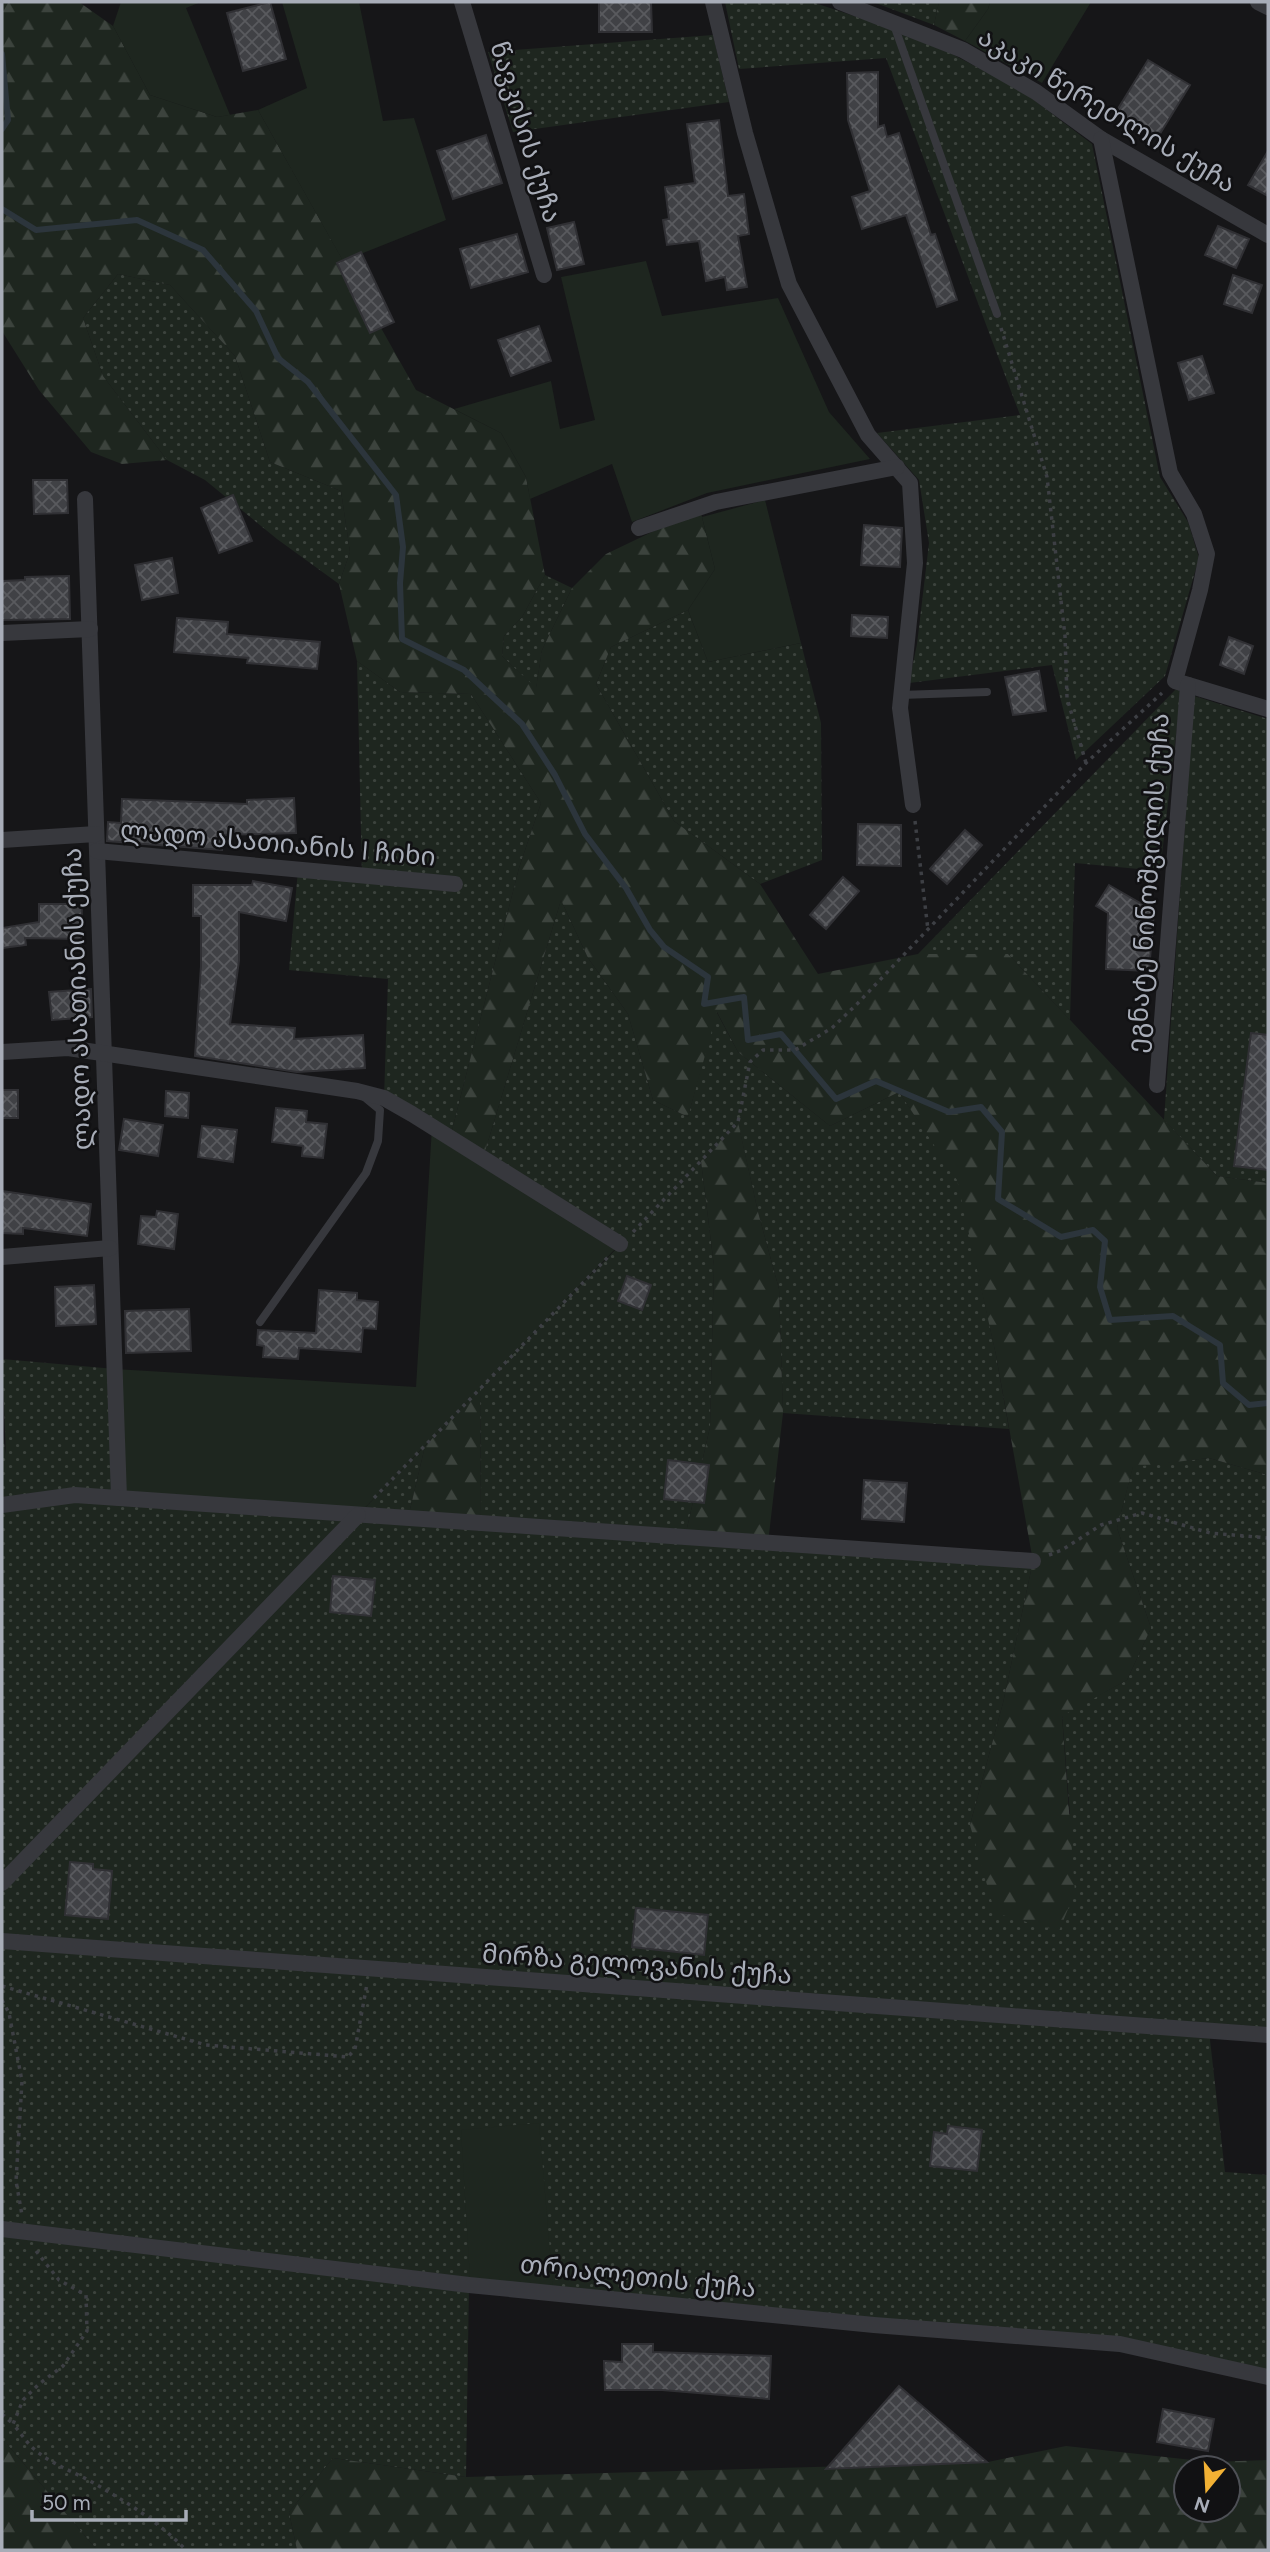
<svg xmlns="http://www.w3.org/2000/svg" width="1270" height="2552" font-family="Figtree,'Noto Sans Georgian',sans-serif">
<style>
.grass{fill:url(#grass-dots)}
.forest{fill:url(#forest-firs);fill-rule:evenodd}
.garden{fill:#1e261f}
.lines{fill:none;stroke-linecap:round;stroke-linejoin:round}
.stream{stroke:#2c353c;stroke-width:6}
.building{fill:url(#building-cross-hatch);stroke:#303034;stroke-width:2}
.path{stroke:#3d3f44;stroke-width:3.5;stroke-dasharray:3.5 5;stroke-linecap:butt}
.service{stroke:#37383d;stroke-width:8}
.minor{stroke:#37383d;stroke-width:16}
.labels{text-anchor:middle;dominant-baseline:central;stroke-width:5;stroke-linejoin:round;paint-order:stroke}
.street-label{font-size:26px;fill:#a8adb8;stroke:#111113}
</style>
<defs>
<pattern id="grass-dots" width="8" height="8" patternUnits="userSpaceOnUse" patternTransform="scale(1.75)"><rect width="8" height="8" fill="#1e261f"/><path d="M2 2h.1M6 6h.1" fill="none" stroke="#3c433d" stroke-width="1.8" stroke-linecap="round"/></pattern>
<pattern id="forest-firs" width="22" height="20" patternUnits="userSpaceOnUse" patternTransform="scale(1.75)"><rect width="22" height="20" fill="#1e261f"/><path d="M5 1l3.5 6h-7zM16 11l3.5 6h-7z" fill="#3c433d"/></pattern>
<pattern id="building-cross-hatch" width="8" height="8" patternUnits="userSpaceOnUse" patternTransform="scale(1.75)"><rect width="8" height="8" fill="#404145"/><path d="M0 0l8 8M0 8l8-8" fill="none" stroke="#595a5e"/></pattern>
</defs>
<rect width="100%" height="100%" fill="#161618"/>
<!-- grass -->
<g class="grass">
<polygon points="725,2 812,2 878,24 952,54 1022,91 1092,144 1160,477 1188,522 1199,558 1165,676 1076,760 1052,665 909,683 917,644 929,543 919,480 877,433 1020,415 886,58 739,69"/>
<polygon points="873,2 939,2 934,25"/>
<polygon points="713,35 729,102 513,132 488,52"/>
<polygon points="118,274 170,285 235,356 270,462 341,491 350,552 339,584 277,539 205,480 167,460 103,376 83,318"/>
<polygon points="545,575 572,588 542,650 536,689 502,656 504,636 522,617"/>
<polygon points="688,610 708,662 801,643 821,723 822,860 760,884 674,821 596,684 611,647"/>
<polygon points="357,661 400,692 471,694 541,803 519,868 450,1138 384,1098 388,979 289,970 298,870 362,875"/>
<polygon points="1176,689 1181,692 1160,871 1075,863 1070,1020 1008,954 918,954"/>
<polygon points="1194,696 1268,719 1268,1183 1217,1176 1164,1120"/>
<polygon points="561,900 588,958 628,1014 653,1100 688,1117 716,1011 738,1052 830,1126 899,1092 958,1180 996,1355 1009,1429 783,1413 779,1289 758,1212 738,1123 701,1161 714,1266 710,1427 685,1537 1033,1561 1003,1703 970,1825 1070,1814 1062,1715 1127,1680 1151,1628 1117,1528 1133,1466 1209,1458 1268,1475 1268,2035 1209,2031 1225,2172 1268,2175 1268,2377 1120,2344 469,2285 466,2477 333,2458 289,2512 297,2550 97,2550 7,2444 2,2444 2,1427 6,1456 2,1359 115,1369 358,1515 425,1446 408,1518 481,1522 480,1388 620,1245 483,1158"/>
</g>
<!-- forest -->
<g class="forest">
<polygon points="2,2 79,2 113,26 150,95 217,117 258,110 416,390 501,433 526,477 545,575 522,617 504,636 502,656 536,688 542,650 572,588 606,554 700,509 715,569 688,610 611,647 596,684 674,821 760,884 818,974 918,954 1008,954 1217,1176 1268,1183 1268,1475 1209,1458 1133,1467 1117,1528 1151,1628 1127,1680 1062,1716 1075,1892 1059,1931 995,1913 970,1825 1003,1703 1033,1561 996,1355 957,1180 899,1092 830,1126 738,1052 717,1012 688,1117 653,1100 628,1014 588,958 561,900 483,1158 450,1138 519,868 541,803 471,694 400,692 357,661 339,584 350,552 341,491 270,462 235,356 170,285 118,274 83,318 103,376 167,460 122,464 91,452 39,390 2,331"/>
<polygon points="939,2 990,2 988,9 965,41 934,25"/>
<polygon points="738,1122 758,1212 779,1289 783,1413 768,1543 685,1537 710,1427 714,1266 701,1161"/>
<polygon points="480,1388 481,1523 408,1518 425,1446"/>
<polygon points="2,2444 7,2444 97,2550 2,2550"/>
<path d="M1066 2446 1210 2462 1268 2460V2550H297L289 2512 333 2458 466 2477 988 2462ZM1186 2468H1228V2510H1186Z"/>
</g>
<!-- garden -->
<g class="garden">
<polygon points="121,2 201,2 186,8 230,115 217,117 150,95 113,26"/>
<polygon points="282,2 359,2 383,121 414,118 446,220 343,261 258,110 307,88"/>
<polygon points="990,2 1091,2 1042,83 965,41 988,9"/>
<polygon points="646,261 662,316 778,298 829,412 870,459 707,493 632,522 612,464 530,499 526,477 501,433 454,409 551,381 560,429 595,420 561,277"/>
<polygon points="765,500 801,643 708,662 688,610 715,569 702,517"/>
<polygon points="432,1127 620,1244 358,1515 119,1498 115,1369 416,1387"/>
<polygon points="539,2123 554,2298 470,2280 461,2130"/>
</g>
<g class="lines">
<!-- stream -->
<g class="stream">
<polyline points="2,54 8,120 2,129"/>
<polyline points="2,209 36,230 137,220 203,250 256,311 278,358 308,382 396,495 403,547 400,583 402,639 464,670 522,724 555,775 585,834 626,888 650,930 664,947 708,977 704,1004 744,997 748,1040 781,1034 836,1099 876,1081 949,1112 981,1107 1002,1132 998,1199 1061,1237 1093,1230 1105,1241 1100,1287 1110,1320 1173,1316 1220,1345 1223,1383 1249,1405 1268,1403"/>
</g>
</g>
<!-- building -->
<g class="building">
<polygon points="270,2 286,59 243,71 227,13"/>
<polygon points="599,2 651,2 652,32 599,32"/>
<polygon points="1148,60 1190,85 1158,137 1116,112"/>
<polygon points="878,72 878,127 884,125 887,137 899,133 931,235 935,234 957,300 937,307 906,215 862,229 852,197 870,191 848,120 847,73"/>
<polygon points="719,120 728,196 744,194 749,234 738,236 747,287 727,290 725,277 706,281 699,241 667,245 663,220 669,219 665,187 695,183 687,124"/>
<polygon points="486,135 502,183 453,199 437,151"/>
<polygon points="1268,151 1268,196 1248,185"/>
<polygon points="574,222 584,264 557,270 547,228"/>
<polygon points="1218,226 1249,239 1236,268 1205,255"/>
<polygon points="517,234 528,272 471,288 460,249"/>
<polygon points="361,252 394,322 370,333 337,263"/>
<polygon points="1233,275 1262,285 1252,313 1224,304"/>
<polygon points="539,326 551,361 511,376 498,340"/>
<polygon points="1202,356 1214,393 1189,400 1178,363"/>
<polygon points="33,480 67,480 68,513 34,514"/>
<polygon points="233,495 252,541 219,553 201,508"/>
<polygon points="864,525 902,528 900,567 861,565"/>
<polygon points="172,558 178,593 142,600 135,565"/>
<polygon points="69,576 70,619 2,620 2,581 25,580 25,577"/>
<polygon points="852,615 888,617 887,638 851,636"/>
<polygon points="177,618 228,622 227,634 320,642 317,669 247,663 248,658 174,652"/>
<polygon points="1229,637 1253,646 1244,674 1220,665"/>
<polygon points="1039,671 1046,711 1013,715 1005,677"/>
<polygon points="294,798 296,833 222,835 222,850 107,841 108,822 121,823 122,799 247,804 247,800"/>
<polygon points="858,824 901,825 901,866 857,865"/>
<polygon points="965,830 982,845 947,884 930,869"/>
<polygon points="843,877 859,891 826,929 810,915"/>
<polygon points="253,881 292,888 286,921 239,912 239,961 230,1024 295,1028 294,1039 363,1035 365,1068 297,1072 195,1056 201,966 201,916 193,916 193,885 252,885"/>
<polygon points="1109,885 1154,911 1149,971 1106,969 1108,913 1096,906"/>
<polygon points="39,904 82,904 81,939 25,938 26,945 2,948 2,928 39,922"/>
<polygon points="91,989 92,1017 52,1020 49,992"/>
<polygon points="1251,1033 1268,1035 1268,1170 1234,1166"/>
<rect x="2" y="1090" width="16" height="28"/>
<polygon points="166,1091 189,1093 188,1118 165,1116"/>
<polygon points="276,1108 307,1111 306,1122 327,1124 323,1158 302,1156 303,1146 272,1142"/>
<polygon points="124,1119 163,1125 158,1156 119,1150"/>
<polygon points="202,1126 237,1130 233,1162 198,1157"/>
<polygon points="2,1191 91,1204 87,1236 23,1228 23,1234 2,1233"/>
<polygon points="157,1211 178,1214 174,1249 138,1244 141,1216 156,1217"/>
<polygon points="627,1276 651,1285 642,1310 618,1301"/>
<polygon points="94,1285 96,1324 56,1326 55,1287"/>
<polygon points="319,1290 357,1293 357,1300 378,1302 376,1329 363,1328 361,1352 299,1348 298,1359 263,1357 264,1346 257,1345 258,1330 316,1333"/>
<polygon points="189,1309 191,1351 126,1353 125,1311"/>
<polygon points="668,1460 709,1465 704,1503 664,1499"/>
<polygon points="864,1480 907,1483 904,1522 862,1519"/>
<polygon points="333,1576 375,1580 371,1616 330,1612"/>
<polygon points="70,1862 93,1864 93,1869 112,1871 108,1919 65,1915"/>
<polygon points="636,1908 708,1915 704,1955 632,1947"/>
<polygon points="948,2126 982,2130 977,2171 930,2166 934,2132 947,2134"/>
<polygon points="622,2344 653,2344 653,2352 771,2356 769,2399 662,2390 605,2390 604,2361 622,2362"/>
<polygon points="899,2386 987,2462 826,2469"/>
<polygon points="1163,2409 1214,2419 1208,2451 1157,2442"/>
</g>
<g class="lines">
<!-- path -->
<g class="path">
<polyline points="1001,328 1047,477 1065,636 1067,698 1086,763"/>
<polyline points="915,821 928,930"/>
<polyline points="633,1232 738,1122 750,1062 763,1050 795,1050 832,1028 858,1003 1086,763 1162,693"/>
<polyline points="374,1498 608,1257"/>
<polyline points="1049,1555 1062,1550 1101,1525 1142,1513 1210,1533 1268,1538"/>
<polyline points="2,1986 206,2045 348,2057 355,2049 367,1984"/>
<polyline points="2,2000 9,2013 22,2081 16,2181 22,2215"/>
<path d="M36 2251 59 2280 86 2295 87 2331 63 2366 39 2384 23 2400 13 2424C20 2432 26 2442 34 2449 51 2464 70 2470 90 2481 125 2501 158 2521 186 2550"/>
<polyline points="2,2414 13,2424"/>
</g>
<!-- service -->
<g class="service">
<polyline points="894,25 997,314"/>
<polyline points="901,695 987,692"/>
<polyline points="260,1322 366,1173 378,1141 380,1110 363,1096"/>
</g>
<!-- minor -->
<g class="minor">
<polyline points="462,2 544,275"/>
<polyline points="713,2 745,133 789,284 868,435 910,483 915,563 900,708 913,805"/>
<polyline points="840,2 963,50 1036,92 1101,139 1268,235"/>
<polyline points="1258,2 1268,7"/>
<polyline points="1101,139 1170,473 1194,514 1207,554 1200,590 1175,681 1268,709"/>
<polyline points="85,499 119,1498"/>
<polyline points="639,528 716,502 897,467"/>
<polyline points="2,633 90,629"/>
<polyline points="2,840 96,834"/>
<polyline points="97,851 455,884"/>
<polyline points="2,1052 68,1048 357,1091 384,1098 412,1114 620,1244"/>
<polyline points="1157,1085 1188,685"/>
<polyline points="2,1257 110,1248"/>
<polyline points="2,1505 75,1495 1033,1561"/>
<polyline points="2,1883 358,1515"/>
<polyline points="2,1941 1268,2035"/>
<polyline points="2,2229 469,2285 874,2325 1120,2344 1268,2377"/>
</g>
</g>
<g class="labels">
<!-- street labels -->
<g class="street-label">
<text transform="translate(1107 110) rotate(31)">აკაკი წერეთლის ქუჩა</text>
<text transform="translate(526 132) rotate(73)">წავკისის ქუჩა</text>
<text transform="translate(278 843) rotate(5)">ლადო ასათიანის I ჩიხი</text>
<text transform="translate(1148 883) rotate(-86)">ეგნატე ნინოშვილის ქუჩა</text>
<text transform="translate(77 999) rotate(-92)">ლადო ასათიანის ქუჩა</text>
<text transform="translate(637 1964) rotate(4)">მირზა გელოვანის ქუჩა</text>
<text transform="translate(638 2276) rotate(6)">თრიალეთის ქუჩა</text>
</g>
</g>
<!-- border -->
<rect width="1270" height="2552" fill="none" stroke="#a8adb8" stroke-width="7"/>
<!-- north arrow -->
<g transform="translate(1207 2489) rotate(198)"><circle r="33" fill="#111113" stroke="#4d4f55" stroke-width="2"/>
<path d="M0-5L12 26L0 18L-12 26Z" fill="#f2b134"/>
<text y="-10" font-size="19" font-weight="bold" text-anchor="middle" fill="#a8adb8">N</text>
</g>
<!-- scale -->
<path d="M32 2510v10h154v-10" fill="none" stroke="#a8adb8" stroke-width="3.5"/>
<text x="42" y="2510" font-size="21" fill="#a8adb8" stroke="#111113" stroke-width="5" paint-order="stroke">50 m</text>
</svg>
